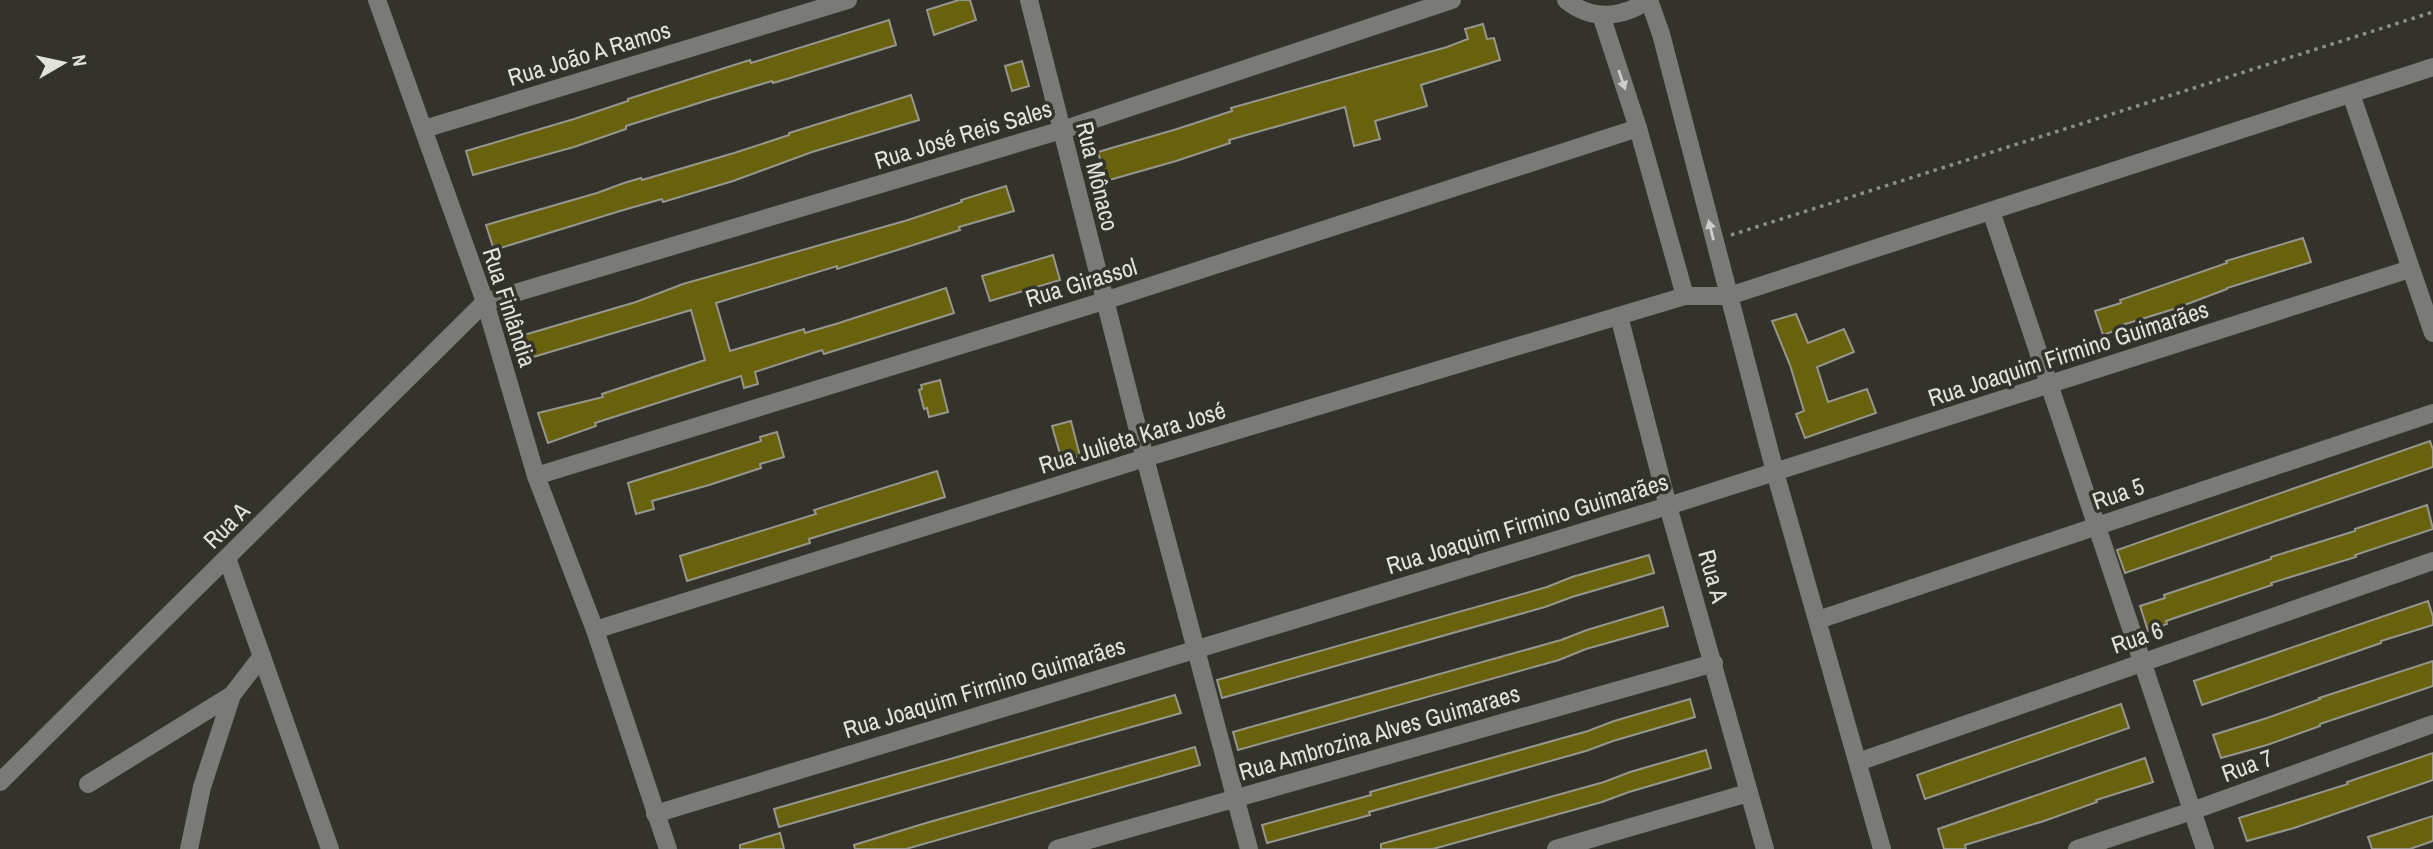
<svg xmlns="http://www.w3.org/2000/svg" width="2433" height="849" font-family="'Archivo Narrow',sans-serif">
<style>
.building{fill:#68610e;stroke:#96968d;stroke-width:2}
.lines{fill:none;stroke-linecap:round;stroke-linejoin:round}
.path{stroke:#8f8f89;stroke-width:3.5;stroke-dasharray:3.5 5;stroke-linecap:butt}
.minor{stroke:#7a7a76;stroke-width:18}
.oneway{fill:#cecec9}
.labels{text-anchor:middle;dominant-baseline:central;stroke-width:7;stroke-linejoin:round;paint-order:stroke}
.street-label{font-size:24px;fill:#e3e3de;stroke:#33332c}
</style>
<rect width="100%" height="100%" fill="#33332c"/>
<!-- building -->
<g class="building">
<polygon points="959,0 970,0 976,20 934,35 927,10"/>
<polygon points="889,20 896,45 790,78 773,83 772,81 705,101 626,126 626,129 574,147 473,175 466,151 574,119 628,101 628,99 734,65 750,60 751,63"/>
<polygon points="1483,24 1487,39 1494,38 1500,60 1421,85 1427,106 1375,121 1380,139 1354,146 1345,107 1229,140 1230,143 1176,161 1106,181 1098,152 1177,129 1232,111 1231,108 1447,47 1468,39 1465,29"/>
<polygon points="1022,61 1029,86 1012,91 1005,66"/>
<polygon points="911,95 919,120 812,152 733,181 663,202 662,199 620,211 494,250 486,225 597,193 624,183 641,178 642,180 734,153 789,135 789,133"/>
<polygon points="1006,186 1014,211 959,227 960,230 907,247 837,269 837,266 716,303 730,351 804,329 805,333 839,323 946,288 954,313 824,354 822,350 755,372 758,384 744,388 741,376 595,423 596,426 548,443 538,413 603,397 602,394 705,360 691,310 530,358 524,335 636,302 683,284 908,220 962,202 961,200"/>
<polygon points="2303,238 2311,262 2227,288 2227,289 2174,309 2122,325 2123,328 2103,335 2095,311 2121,303 2120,300 2227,263 2226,261"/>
<polygon points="1053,255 1060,280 990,301 982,276"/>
<polygon points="1796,314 1808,343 1844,329 1854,352 1817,367 1828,402 1867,389 1876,413 1805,438 1796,414 1804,411 1790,365 1772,321"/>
<polygon points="940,380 948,412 929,417 927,408 924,409 919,390 922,389 921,385"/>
<polygon points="1071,421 1080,456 1062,461 1052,426"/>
<polygon points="777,432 784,457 760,464 761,468 709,485 652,501 654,509 636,514 628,483 761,441 760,437"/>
<polygon points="2430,441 2433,450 2433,467 2125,573 2117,550"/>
<polygon points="937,471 945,497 809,539 810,543 687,581 680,556 816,514 814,510"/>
<polygon points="2427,505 2433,529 2355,555 2356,557 2271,583 2272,585 2166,621 2167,624 2148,631 2140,606 2165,598 2164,595 2271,559 2271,557 2355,531 2355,529"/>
<polygon points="1649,555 1654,573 1572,597 1545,607 1222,698 1217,680 1547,587 1572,577"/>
<polygon points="2428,601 2433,617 2433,625 2381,641 2381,643 2202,705 2194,681"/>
<polygon points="1663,607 1668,626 1586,649 1559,660 1238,750 1233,732 1561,640 1587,630"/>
<polygon points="2433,661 2433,686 2320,724 2320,726 2267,745 2221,758 2213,735 2267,718 2320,699 2319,698"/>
<polygon points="1175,695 1181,713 779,827 774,809"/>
<polygon points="1690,699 1695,717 1613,741 1586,751 1369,812 1370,815 1267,843 1262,825 1371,795 1370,792 1588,731 1614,721"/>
<polygon points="2121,704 2129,728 1925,799 1917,775"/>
<polygon points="1195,747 1200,765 906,849 855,849 854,845 926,823"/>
<polygon points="1706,750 1711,768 1629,792 1602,802 1433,849 1381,849 1381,844 1604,782 1630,772"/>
<polygon points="2433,753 2433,780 2294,828 2247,841 2239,818 2348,784 2347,782"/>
<polygon points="2145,758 2153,782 2096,800 2097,802 2044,821 1965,845 1966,849 1944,849 1938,829"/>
<polygon points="2433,816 2433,841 2410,849 2372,849 2368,837"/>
<polygon points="780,833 784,849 740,849 740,845"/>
</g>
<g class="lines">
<!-- path -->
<polyline class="path" points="1731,235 2433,12"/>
<!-- minor -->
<g class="minor">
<polyline points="377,0 485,302 536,476 595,630 668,849"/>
<polyline points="1029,0 1145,458 1249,849"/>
<path d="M1566 0C1591 21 1623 18 1648 0"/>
<polyline points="1649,0 1661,34 1775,472 1882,849"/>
<polyline points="1601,15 1638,128 1685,296"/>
<polyline points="2351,94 2433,333"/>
<polyline points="424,129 848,0"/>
<polyline points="1991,211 2205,849"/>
<polyline points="1619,316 1668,506 1765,849"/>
<polyline points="536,476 1104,301 1638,128"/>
<polyline points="227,558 330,849"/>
<polyline points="1818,620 2433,413"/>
<polyline points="595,630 1145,458 1685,296 1729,296 2433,67"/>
<polyline points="1858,762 2433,561"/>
<polyline points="0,782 485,302 1062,130 1452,0"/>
<polyline points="88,784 232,695"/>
<polyline points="655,814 1668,506 2410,269"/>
<polyline points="189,849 202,787 232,695 262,656"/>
<polyline points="1057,849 1714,663"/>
<polyline points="1556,849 1748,793"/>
<polyline points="2077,849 2192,811 2433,724"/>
</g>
</g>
<!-- one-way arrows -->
<defs><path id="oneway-solid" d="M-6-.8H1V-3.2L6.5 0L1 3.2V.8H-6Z" transform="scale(1.75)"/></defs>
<g class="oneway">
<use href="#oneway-solid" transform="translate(1622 80) rotate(71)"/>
<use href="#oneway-solid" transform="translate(1711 230) rotate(-104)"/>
</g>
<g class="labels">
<!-- street labels -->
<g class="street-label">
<text transform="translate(589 53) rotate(-17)">Rua João A Ramos</text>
<text transform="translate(963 134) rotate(-17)">Rua José Reis Sales</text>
<text transform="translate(1098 176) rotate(76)">Rua Mônaco</text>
<text transform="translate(1081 282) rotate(-17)">Rua Girassol</text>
<text transform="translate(510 307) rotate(72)">Rua Finlândia</text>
<text transform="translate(2068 353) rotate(-18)">Rua Joaquim Firmino Guimarães</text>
<text transform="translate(1132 437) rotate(-17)">Rua Julieta Kara José</text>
<text transform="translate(2118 493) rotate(-19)">Rua 5</text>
<text transform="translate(1527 523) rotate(-17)">Rua Joaquim Firmino Guimarães</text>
<text transform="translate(226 525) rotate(-45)">Rua A</text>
<text transform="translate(1714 576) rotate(74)">Rua A</text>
<text transform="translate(2137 637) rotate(-19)">Rua 6</text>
<text transform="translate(984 687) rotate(-17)">Rua Joaquim Firmino Guimarães</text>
<text transform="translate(1379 732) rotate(-16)">Rua Ambrozina Alves Guimaraes</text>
<text transform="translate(2247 765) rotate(-20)">Rua 7</text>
</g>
</g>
<!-- north arrow -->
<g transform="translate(63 63) rotate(81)" stroke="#33332c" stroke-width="5" paint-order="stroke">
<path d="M0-5L12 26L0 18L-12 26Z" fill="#e3e3de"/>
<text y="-10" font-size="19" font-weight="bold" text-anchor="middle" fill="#e3e3de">N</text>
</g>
</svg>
